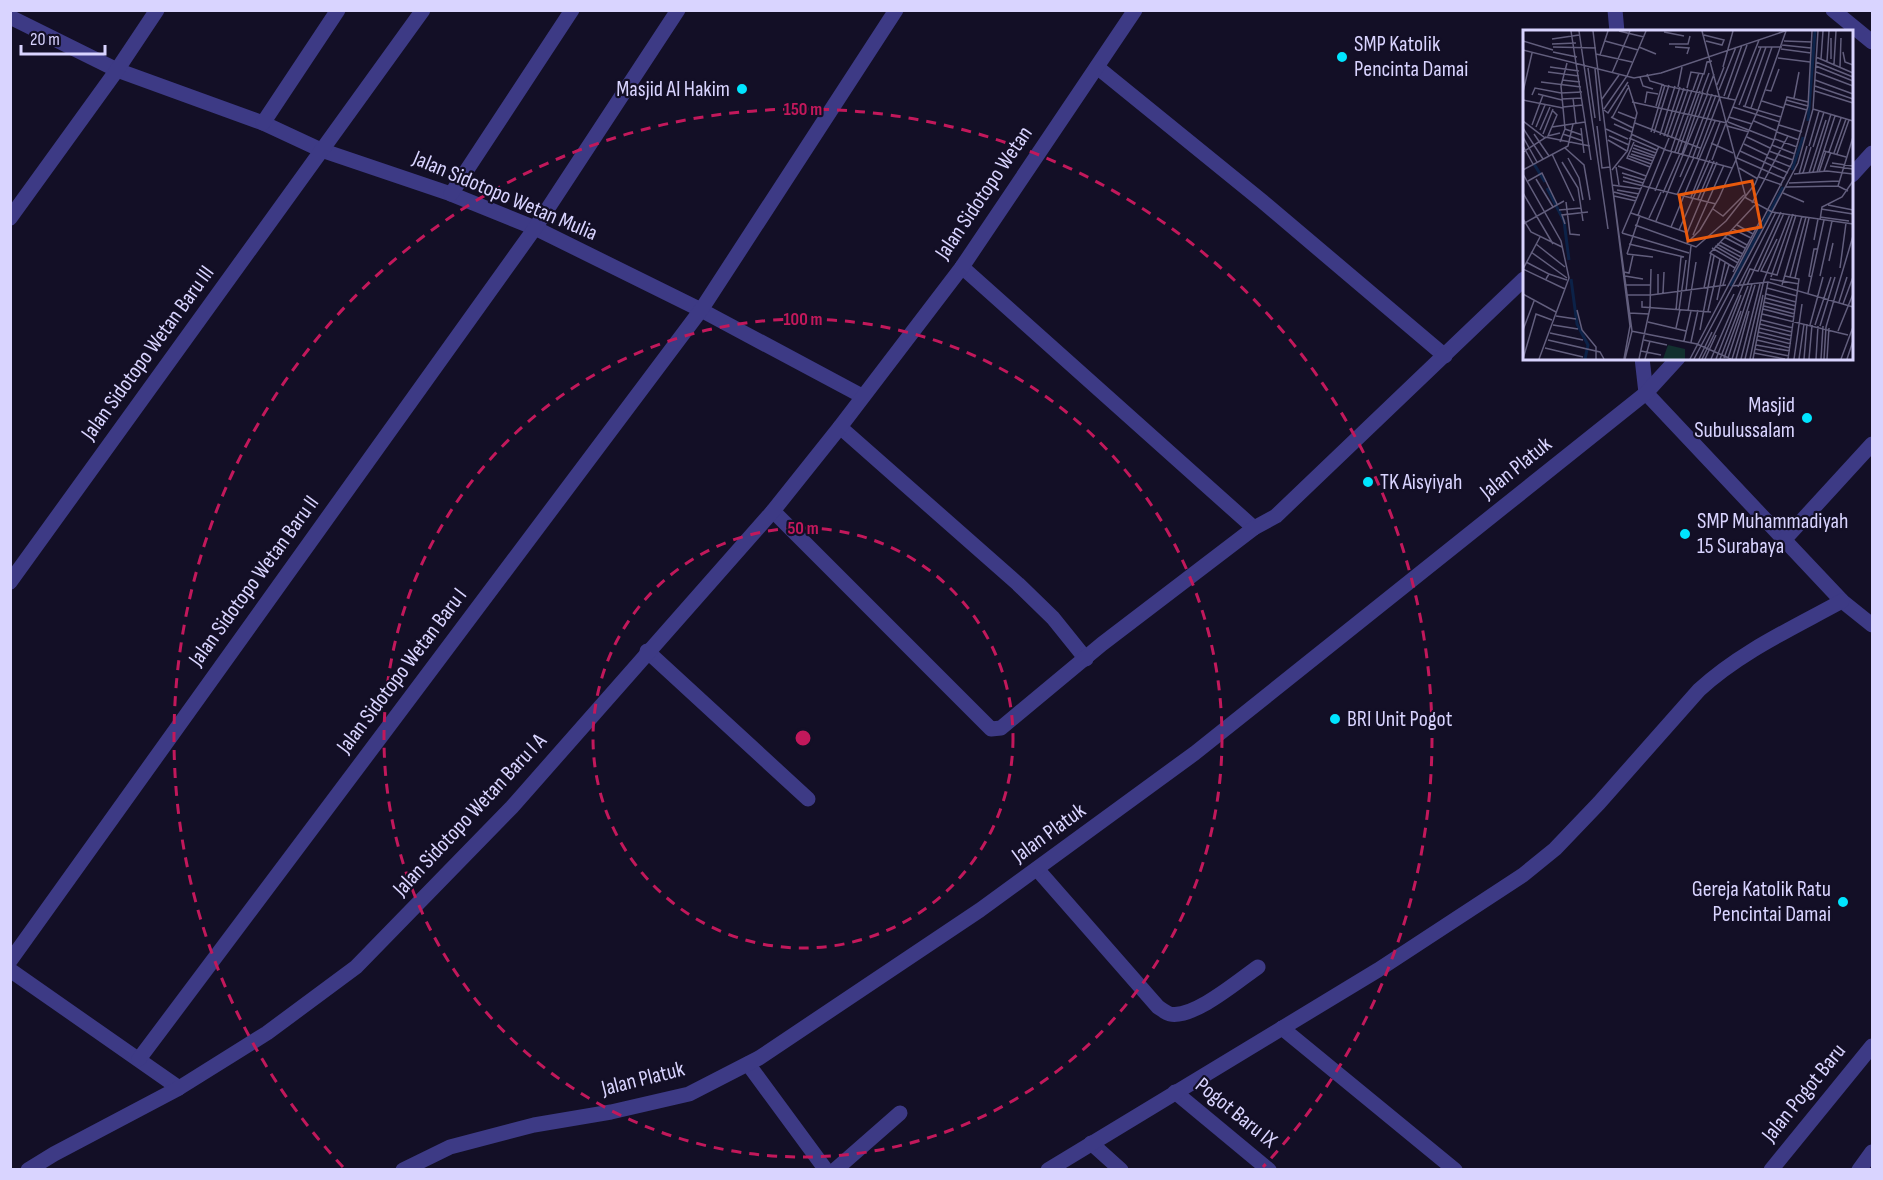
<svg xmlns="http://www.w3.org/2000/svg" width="1883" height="1180" font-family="'Sofia Sans Condensed',sans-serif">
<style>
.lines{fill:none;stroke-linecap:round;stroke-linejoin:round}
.minor{stroke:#3d3a85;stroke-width:15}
.ring{fill:none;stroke:#c2185b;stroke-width:3;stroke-dasharray:10 8}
.poi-dot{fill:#00e5ff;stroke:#130f26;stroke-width:2}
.labels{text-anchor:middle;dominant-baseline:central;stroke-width:4.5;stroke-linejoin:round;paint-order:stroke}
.poi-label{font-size:22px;fill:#d9d4ff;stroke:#130f26;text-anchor:start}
.street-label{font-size:22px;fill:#d9d4ff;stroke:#130f26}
.inset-river{fill:none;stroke:#0c2248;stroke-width:3}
.inset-road{fill:none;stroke:#625e7d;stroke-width:1.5}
.view{fill:#e8590c;fill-opacity:0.15;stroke:#e8590c;stroke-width:3}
.inset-edge{fill:none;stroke:#d9d4ff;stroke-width:3}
.centre{fill:#c2185b;stroke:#130f26;stroke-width:3}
.ring-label{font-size:18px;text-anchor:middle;font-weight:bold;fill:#c2185b;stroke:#130f26;stroke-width:4.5;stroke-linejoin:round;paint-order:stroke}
</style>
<rect width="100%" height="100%" fill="#130f26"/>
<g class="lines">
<!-- minor -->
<g class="minor">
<polyline points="1615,10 1617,32"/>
<polyline points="1833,10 1872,42"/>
<polyline points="10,17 117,70 263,123 321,150 451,194 535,228 701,310 862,396"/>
<polyline points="1097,67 1262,201 1445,356"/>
<polyline points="263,123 338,10"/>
<polyline points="1852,175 1872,153"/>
<polyline points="451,194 572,10"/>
<polyline points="10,218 117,70 157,10"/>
<polyline points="962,267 1254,528"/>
<polyline points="1642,358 1646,393 1842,601 1872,625"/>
<polyline points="840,427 1018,584 1053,618 1086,659"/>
<polyline points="773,511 991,729 1001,728 1102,644 1254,528 1276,516 1524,279"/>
<polyline points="1785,539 1872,444"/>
<polyline points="10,582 423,10"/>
<polyline points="647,651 808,799"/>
<path d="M1037 869 1158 1007C1161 1009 1166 1013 1170 1014 1194 1019 1239 980 1258 967"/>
<polyline points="10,961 535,228 678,10"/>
<polyline points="10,970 179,1088"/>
<polyline points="1282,1028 1455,1170"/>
<polyline points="139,1059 701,310 896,10"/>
<polyline points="748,1064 826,1170"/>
<polyline points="1175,1092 1269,1170"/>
<polyline points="1091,1143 1121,1170"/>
<polyline points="28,1170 54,1154 179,1088 267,1033 356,967 512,807 773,511 840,427 962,267 1135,10"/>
<polyline points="403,1170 450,1147 534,1125 611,1112 689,1094 759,1058 980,910 1195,753 1646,393 1678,358"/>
<polyline points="835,1170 900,1113"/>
<path d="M1048 1170 1378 970 1523 875 1555 849 1599 803 1699 690C1740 652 1793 628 1842 601"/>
<polyline points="1771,1170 1872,1046"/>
<polyline points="1859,1170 1872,1152"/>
</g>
</g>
<!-- distance rings -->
<g class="ring">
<circle cx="803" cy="738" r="210"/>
<circle cx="803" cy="738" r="419"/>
<path d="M343 1167A629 629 0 1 1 1263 1167"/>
</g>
<!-- markers -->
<g class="poi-dot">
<circle cx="1342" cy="57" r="6"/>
<circle cx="742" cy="89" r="6"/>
<circle cx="1807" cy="418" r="6"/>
<circle cx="1368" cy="482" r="6"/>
<circle cx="1685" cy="534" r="6"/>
<circle cx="1335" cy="719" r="6"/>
<circle cx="1843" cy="902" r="6"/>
</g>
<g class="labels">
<!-- poi labels -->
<g class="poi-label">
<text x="1354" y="44">SMP Katolik<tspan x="1354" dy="25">Pencinta Damai</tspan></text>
<text x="730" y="89" text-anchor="end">Masjid Al Hakim</text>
<text x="1795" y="405" text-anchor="end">Masjid<tspan x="1795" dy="25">Subulussalam</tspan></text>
<text x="1380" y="482">TK Aisyiyah</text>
<text x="1697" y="521">SMP Muhammadiyah<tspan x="1697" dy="25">15 Surabaya</tspan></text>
<text x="1347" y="719">BRI Unit Pogot</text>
<text x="1831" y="889" text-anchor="end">Gereja Katolik Ratu<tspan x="1831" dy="25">Pencintai Damai</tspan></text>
</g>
<!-- street labels -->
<g class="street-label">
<text transform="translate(984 193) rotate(-56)">Jalan Sidotopo Wetan</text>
<text transform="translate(505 196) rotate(23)">Jalan Sidotopo Wetan Mulia</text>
<text transform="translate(148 353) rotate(-54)">Jalan Sidotopo Wetan Baru III</text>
<text transform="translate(1516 468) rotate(-39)">Jalan Platuk</text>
<text transform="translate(254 581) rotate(-54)">Jalan Sidotopo Wetan Baru II</text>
<text transform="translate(402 671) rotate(-53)">Jalan Sidotopo Wetan Baru I</text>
<text transform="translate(470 815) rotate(-47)">Jalan Sidotopo Wetan Baru I A</text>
<text transform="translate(1049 833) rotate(-36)">Jalan Platuk</text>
<text transform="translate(643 1079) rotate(-14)">Jalan Platuk</text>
<text transform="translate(1804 1093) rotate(-51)">Jalan Pogot Baru</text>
<text transform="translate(1236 1113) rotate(39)">Pogot Baru IX</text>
</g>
</g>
<!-- overview -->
<g transform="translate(1523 30)">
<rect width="330" height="330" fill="#130f26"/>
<path d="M145 315 162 319V329H140Z" fill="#12302f"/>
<path class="inset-river" d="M285 91 292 1M11 134 22 152M269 140 280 107M24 158 41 191 46 230M48 249 54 294 65 315 62 329M207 256 260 157"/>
<path class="inset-road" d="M48 1 68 130M56 1 85 199M70 1 89 153M96 1 121 7M179 1 223 168 249 182 330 194M141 2 161 6M181 5 201 10 199 15 183 11M308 8V29M29 9 56 5M0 11 30 20M82 11 115 20M261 11 289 12M29 14 53 13M146 14H165L167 6M259 15 288 18M30 17 73 18M116 17 133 24M152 17 166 18 164 24M235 17H259M258 19 288 23M0 20 111 48 138 43 262 1M30 22 54 27M320 22 322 32 330 35M73 24 109 32M77 25 85 1M293 27 330 43M255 28 287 32M298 29 300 1M304 31 306 1M293 32 330 47M311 34 313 1M293 36 330 51M27 37 56 41M200 37 210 1M317 37 318 8M65 38 72 88M72 39 77 91M25 42 56 46M293 42 330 56M89 43 107 1M124 44 127 51 141 55M117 47 120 56 130 59M39 50 57 52M292 50 330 64M18 52 58 57M194 55 201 37M292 56 330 69M155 57 159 37M164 58 168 42 181 44 184 32 189 31M170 60 176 43M196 60 213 17M243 60 248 61 256 39M292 61 330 73M0 62 9 23M179 62 186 43M38 63 59 62M184 63 191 44M15 64 39 70M9 65 12 58 38 63M201 66 219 15M50 68 53 94M205 68 224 15M271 68 276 42M39 69 59 68M79 69 96 45M0 70 40 78M263 70 285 76M239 71 261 78M109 72 204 93M122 73 124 62 135 64M262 74 284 80M216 75 238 17M133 76 139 55 212 70M220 76 258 87M222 76 243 17M40 77 60 75M210 77 257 92M228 78 249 17M81 79 104 46 123 1M290 79 330 91M81 80 85 83 105 52M30 81 34 85 25 106 37 103M95 82 113 89M88 87 110 98M206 87 229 94M89 88 105 58M0 91 22 108 0 122M231 91 254 101M204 92 236 10M205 92 251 110M112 93 177 118M91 94 109 102M9 95 20 65M256 95 279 102M74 96 79 138 87 137M204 96 226 102M13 97 22 75M29 97 62 92M0 98 20 129M58 98 61 123M42 99 59 105M83 99 105 109M17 100 27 77M128 102 142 55M254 102 276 110M131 103 146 55M11 104 26 126M20 104 30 79M40 104 60 111M108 104 143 120 209 138M137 105 152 56M86 106 106 115M141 106 157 57M0 107 14 132M22 107 67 116M144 107 161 58M224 107 247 118M106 108 134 120M148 108 165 59M252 109 274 117M85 110 104 121M37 112 42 99 38 56 44 33M111 112 104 128 127 137M188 113 210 123M221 114 244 125M111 115 133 123M249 115 272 124M0 116 10 134M286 116 296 81M290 117 301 82M42 118 61 135 67 170M110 118 132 126M109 121 131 128M148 121 169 60M217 121 265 143M246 121 270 130M301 121 323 127M104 122 114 83 105 55M152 122 180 44M306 122 318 88M155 123 177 61M311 123 323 89M29 124 51 171M108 124 130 131M159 124 180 62M314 124 326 90M106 126 128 134M166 126 189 64M170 127 193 65M243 127 268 137M45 128 56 148 60 170M174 128 197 67M214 128 262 149M183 130 197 92M189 130 203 93M39 132 55 158 60 191M309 133 330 136M95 136 123 146M307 136 330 139M93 137 96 155M216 138 235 149M0 140 45 116 50 94M89 140 105 120M301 141 308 122M290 142 308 84M294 142 312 86M296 142 303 121M99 143 122 150M280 143 288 117M286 143 303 90M0 144 38 211 46 248 16 329M271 144 304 141 330 144M276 144 284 116M100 147 120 153M157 147 166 126M236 147 259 155M13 149 30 177M5 151 19 143 34 174M100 151 193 174M266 153 316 151M89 155 118 159M315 156 330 107M263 157 315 156 325 161M94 160 116 164M132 161 149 121M91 162 114 168M0 163 30 214M140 163 157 124M260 163 281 172M154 165 171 127M91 166 113 171M168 167 183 130M175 169 191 131M43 172 47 204 57 205M229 173 265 106M305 175 330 180M190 179 200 186 221 165M298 179 330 184M36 180 58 178M108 183 165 203M115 185 146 108M297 187 326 191M126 188 138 162M0 189 8 202 39 217M297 190 299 177 319 167 330 151M133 191 185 63M0 194 41 171M42 194 39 185 65 182M112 195 173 217 203 191 232 154 251 110 264 67 285 72M214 195 230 204M148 197 192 91M210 199 228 208M156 200 187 130M99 203 136 116M99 203 166 223M164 203 194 132M204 204 224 215M170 205 201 135M201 207 222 218M254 209 238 241 254 245 273 185M291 210 295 189M197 212 220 224M13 214 42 237M106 214 161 227M163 214 177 200 196 168 235 80 263 1M194 214 218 227M192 216 216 230M189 218 215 233M8 222 44 248M104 224 117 185M104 224 130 227M306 231 310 213M3 232 26 244 23 249M212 238 187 223 232 175M317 238 323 193M0 239 42 259M0 239 17 207M101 242 106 243 110 225M210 242 237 191M26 244 44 250M102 246 120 249M262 246 276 249 265 329M297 246 309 191M248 247 270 184M267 247 283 187M289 247 286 246 291 219H295M272 248 286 188M247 249 276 254M103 255H128M200 255 206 235M224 255 258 182M259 255 279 186M209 256 245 252 330 277M215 257 253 182M181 258 188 224M244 258 274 266M163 261 168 216M140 263 141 242M285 263 301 190M0 264 33 282M135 264V244M243 264 273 272M104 265H128L203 255M242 268 273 276M194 270 202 233M119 271V277L188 282M241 272 272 280M316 272 324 247M320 274 330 247M241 276 272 284M240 279 271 287M54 280 59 300 73 317V329M153 280 158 227M156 280 163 230M165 281 173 232M185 281 197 229M106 283 126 284M239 284 325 305M33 286 53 289M238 290 270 298M125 292 163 301M237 294 269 302M30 295 55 299M287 295 300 247M292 295 308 247M297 296 312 247M303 297 330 206M153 298 157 280M236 298 269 306M0 300 11 271M177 300 191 226M108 301 174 314 208 329M315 301 330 264M235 302 268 310M27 303 60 310M235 306 268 314M25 310 77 322 81 329M121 310 144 315M234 310 267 318M161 311 168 281M168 312 175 280M233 315 267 321M22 318 60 327M232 319 266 326M118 321 138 325M231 323 262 329M201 328 218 281M205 328 229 254M0 329 13 284 29 290M101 329 107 296 89 153 109 301 102 329M116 329 127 278 128 239M122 329 127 311M167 329 269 133 285 76 289 1M171 329 275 133 290 79 295 1M176 329 189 302M179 329 211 264M182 329 193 305M188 329 227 239 235 241 261 183M193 329 218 265M197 329 225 256M209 329 232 255M213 329 226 281M218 329 237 254M222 329 241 250 267 184M227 329 240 265M230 329 245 252M271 329 279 274M276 329 281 294M281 329 284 294M286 329 289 295M293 329 295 296M298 329 300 296M301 329 303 297M304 329 306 298M318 329 330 297M324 329 330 311"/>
<path class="view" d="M229 151 238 197 165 211 156 165Z"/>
<rect width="330" height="330" class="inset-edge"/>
</g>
<circle cx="803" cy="738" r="9" class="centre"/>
<g class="ring-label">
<text x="803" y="115">150 m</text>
<text x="803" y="325">100 m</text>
<text x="803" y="534">50 m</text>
</g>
<!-- border -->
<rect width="1883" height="1180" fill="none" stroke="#d9d4ff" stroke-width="24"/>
<!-- scale -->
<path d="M21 45v9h84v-9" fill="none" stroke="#d9d4ff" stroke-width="3"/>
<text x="30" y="45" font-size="18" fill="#d9d4ff" stroke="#130f26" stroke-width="4.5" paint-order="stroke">20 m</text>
</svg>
